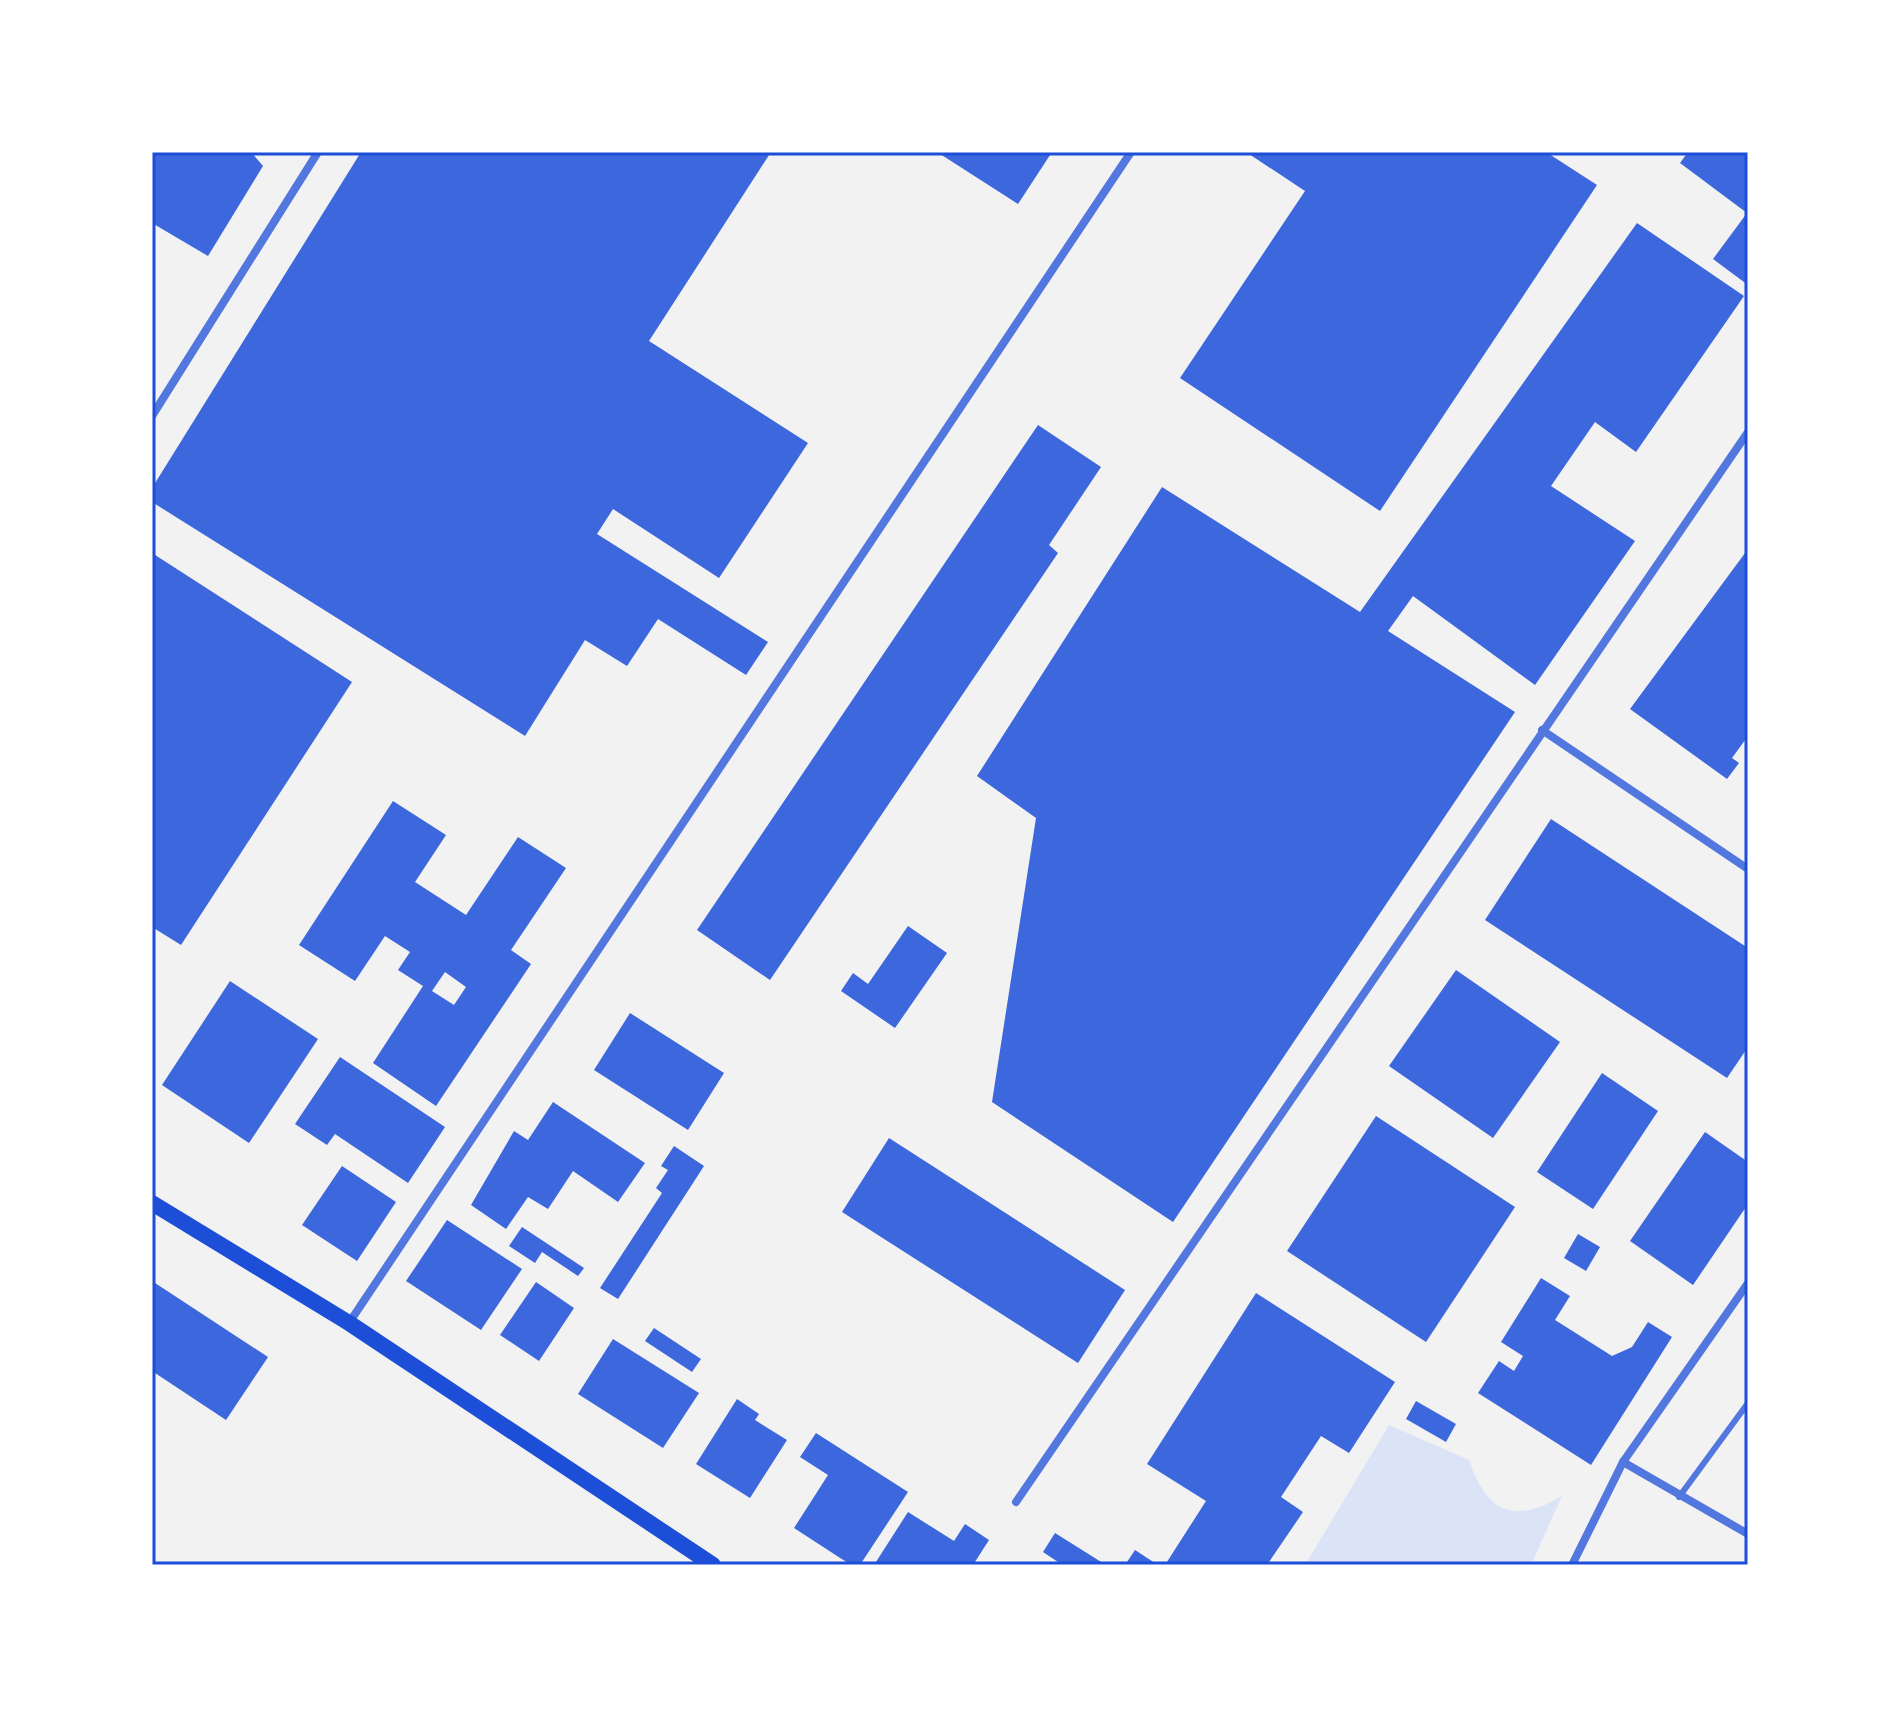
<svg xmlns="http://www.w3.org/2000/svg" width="1900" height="1717" font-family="'Fira Sans',sans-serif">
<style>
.green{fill:#dbe4f7}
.building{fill:#3d67dc;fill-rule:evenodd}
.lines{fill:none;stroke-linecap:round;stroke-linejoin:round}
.service{stroke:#5277de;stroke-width:6}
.minor{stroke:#5277de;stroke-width:8}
.secondary{stroke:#1d4ed8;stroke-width:16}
.neatline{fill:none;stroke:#1d4ed8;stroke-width:3}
</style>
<rect width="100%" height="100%" fill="#f2f2f2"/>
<!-- green -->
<path class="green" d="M1389 1425 1469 1460C1487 1512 1513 1525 1562 1496L1531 1565H1305Z"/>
<!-- building -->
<g class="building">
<polygon points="152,152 251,152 263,166 208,256 152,223"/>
<polygon points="361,152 771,152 649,341 808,443 719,578 613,509 597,534 768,642 746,675 658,619 627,666 585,640 525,736 152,502 152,488"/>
<polygon points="937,152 1052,152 1018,204"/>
<polygon points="1246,152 1546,152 1597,185 1380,511 1180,378 1305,191"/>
<polygon points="1688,152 1748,152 1748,285 1713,259 1747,213 1680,163"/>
<polygon points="1637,223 1744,296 1636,452 1595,422 1551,486 1635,541 1535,685 1413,596 1388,631 1515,712 1173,1222 992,1102 1036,818 977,776 1162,487 1360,612"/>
<polygon points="1038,425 1101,467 1049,545 1058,553 770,980 697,930"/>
<polygon points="1748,549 1748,736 1732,758 1739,763 1727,779 1630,709"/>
<polygon points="152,553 352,682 181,945 152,927"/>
<path d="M393 801 446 835 415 882 466 915 518 837 566 868 511 950 531 964 436 1106 373 1063 423 986 398 970 410 952 385 936 355 981 299 945ZM445 972 466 987 454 1005 432 991Z"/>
<polygon points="1551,819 1748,948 1748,1047 1727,1078 1485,920"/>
<polygon points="908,926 947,953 895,1028 841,991 853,973 868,984"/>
<polygon points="1456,970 1560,1042 1493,1138 1389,1066"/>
<polygon points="230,981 318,1039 249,1143 162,1085"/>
<polygon points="630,1013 724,1073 688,1130 594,1070"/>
<polygon points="340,1057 445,1127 408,1183 335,1134 327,1145 295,1124"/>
<polygon points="1602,1073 1658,1111 1593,1209 1537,1172"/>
<polygon points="553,1102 645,1163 618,1202 573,1171 548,1209 528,1197 506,1229 471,1205 514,1131 528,1140"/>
<polygon points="1376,1116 1515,1207 1426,1342 1287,1251"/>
<polygon points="1705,1132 1748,1162 1748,1204 1693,1285 1630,1241"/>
<polygon points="889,1138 1125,1290 1078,1363 842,1212"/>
<polygon points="674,1146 704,1166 618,1299 600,1288 662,1193 656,1188 668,1170 661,1166"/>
<polygon points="342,1166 396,1202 357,1261 302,1225"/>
<polygon points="447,1220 522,1269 481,1330 406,1281"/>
<polygon points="522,1227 584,1268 578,1276 542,1252 535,1263 509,1246"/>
<polygon points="1578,1234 1600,1247 1586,1271 1564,1258"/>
<polygon points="1541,1278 1570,1296 1555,1320 1612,1356 1632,1347 1648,1322 1672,1337 1591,1465 1478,1393 1499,1361 1514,1371 1523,1356 1501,1342"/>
<polygon points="152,1281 268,1357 226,1420 152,1371"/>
<polygon points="536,1282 574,1308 539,1361 500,1335"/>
<polygon points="1256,1293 1395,1382 1349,1453 1321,1436 1281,1497 1303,1512 1267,1565 1165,1565 1206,1501 1147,1464"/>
<polygon points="654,1328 701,1359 692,1372 645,1341"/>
<polygon points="613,1339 699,1393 663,1448 578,1394"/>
<polygon points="737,1399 759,1414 755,1420 787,1440 750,1498 696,1464"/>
<polygon points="1416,1401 1456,1424 1446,1442 1406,1419"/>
<polygon points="816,1433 908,1492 860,1565 851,1565 794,1528 828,1475 800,1457"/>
<polygon points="908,1512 954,1541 965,1524 989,1540 973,1565 874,1565"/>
<polygon points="1055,1533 1106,1565 1056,1565 1058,1562 1043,1552"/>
<polygon points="1135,1550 1158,1565 1125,1565"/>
</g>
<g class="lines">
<!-- service -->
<polyline class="service" points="1679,1497 1748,1403"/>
<!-- minor -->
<g class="minor">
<polyline points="152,416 318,152"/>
<polyline points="1542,730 1748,869"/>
<polyline points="349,1323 1131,152"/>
<polyline points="1623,1462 1748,1534"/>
<polyline points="1016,1502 1748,432"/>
<polyline points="1572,1565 1623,1462 1748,1283"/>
</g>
<!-- secondary -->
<polyline class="secondary" points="152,1203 349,1323 713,1565"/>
</g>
<!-- border -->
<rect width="1900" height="1717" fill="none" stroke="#ffffff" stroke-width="308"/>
<rect x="154" y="154" width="1592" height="1409" class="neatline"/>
</svg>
